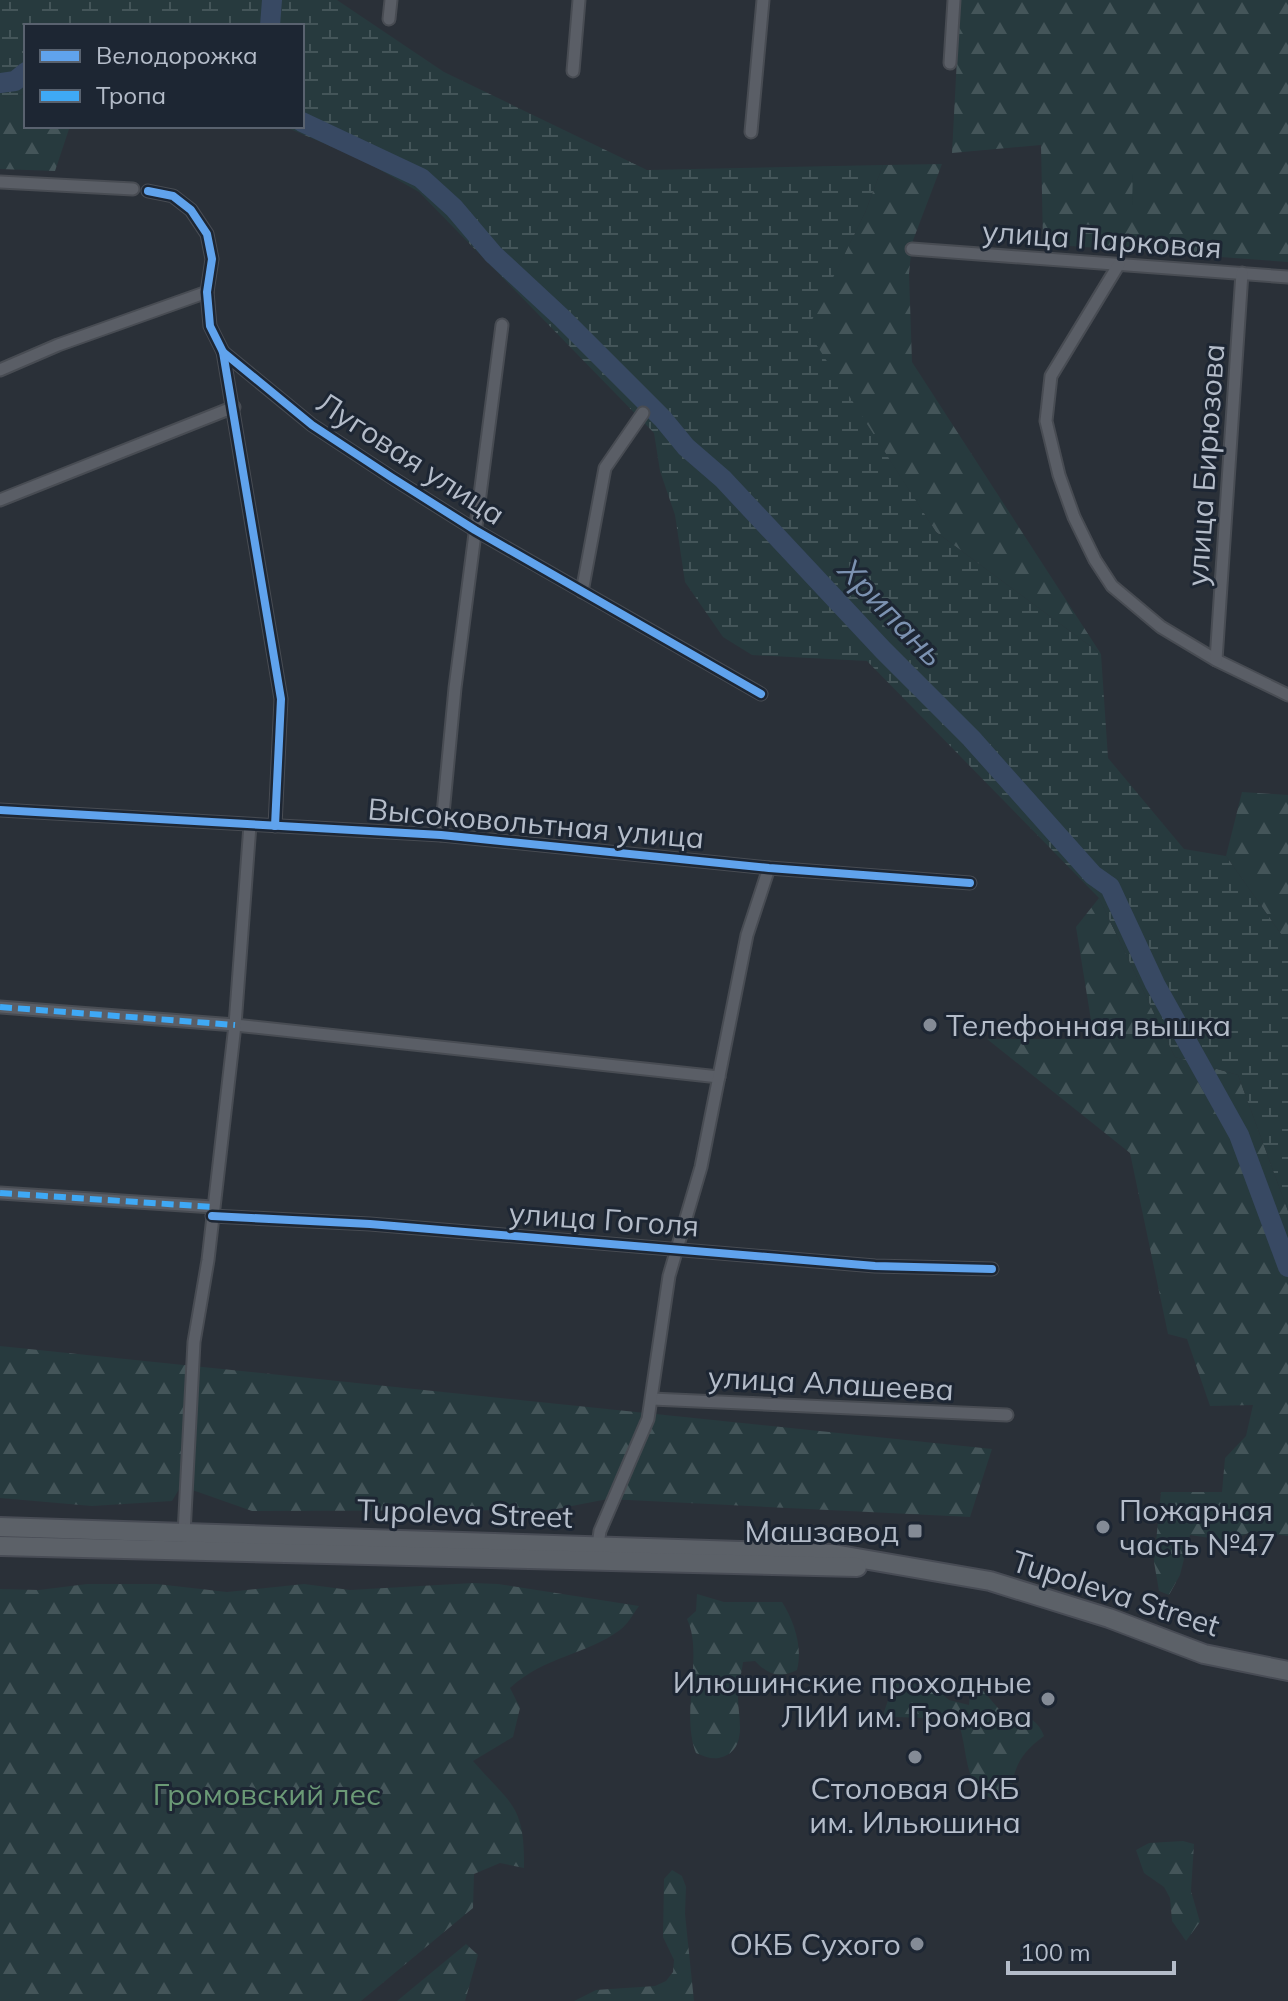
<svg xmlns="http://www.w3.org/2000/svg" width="1288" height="2001" font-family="Mulish,sans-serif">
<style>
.forest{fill:url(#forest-firs)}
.wetland{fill:url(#wetland-marsh)}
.pitch{fill:#273a3e}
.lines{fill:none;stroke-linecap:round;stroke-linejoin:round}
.river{stroke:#384963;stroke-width:20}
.minor-casing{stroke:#484c53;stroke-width:15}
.primary-casing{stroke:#484c55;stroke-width:22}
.minor{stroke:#5a5e66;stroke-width:11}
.primary{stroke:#5c6168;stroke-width:18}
.quiet{stroke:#3fa9f5;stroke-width:6;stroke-dasharray:12 6;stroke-linecap:butt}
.cycleway-casing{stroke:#1d2633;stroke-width:13}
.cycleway{stroke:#60a3ed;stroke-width:8}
.poi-dot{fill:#848b96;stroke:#1d2633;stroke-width:3}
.labels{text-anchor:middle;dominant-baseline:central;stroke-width:6;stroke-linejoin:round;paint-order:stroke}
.street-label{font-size:30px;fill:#b4bcc9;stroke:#1d2633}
.poi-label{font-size:30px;fill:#b4bcc9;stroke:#1d2633;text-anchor:end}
.park-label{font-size:30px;fill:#6b9a76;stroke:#1d2633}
.water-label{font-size:32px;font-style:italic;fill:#7c92b1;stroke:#1d2633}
</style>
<defs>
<pattern id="forest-firs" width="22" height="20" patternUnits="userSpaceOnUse" patternTransform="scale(2)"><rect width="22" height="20" fill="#273a3e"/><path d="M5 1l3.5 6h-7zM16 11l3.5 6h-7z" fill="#445559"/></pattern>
<pattern id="wetland-marsh" width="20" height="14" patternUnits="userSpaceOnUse" patternTransform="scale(2)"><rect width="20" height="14" fill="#273a3e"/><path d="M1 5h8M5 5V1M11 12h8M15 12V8" fill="none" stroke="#445559"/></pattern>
</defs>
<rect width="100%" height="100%" fill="#2a3038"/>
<!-- forest -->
<g class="forest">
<polygon points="960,0 1288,0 1288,262 1043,244 1041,145 952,153"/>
<polygon points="26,94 26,126 70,126 55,171 0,169 0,97"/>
<polygon points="942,164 912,243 909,274 912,362 1101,654 936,532 806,330 865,213 883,165"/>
<polygon points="1242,792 1288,795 1288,944 1226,856"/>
<polygon points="1099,898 1175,1057 1238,1075 1288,1211 1288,1536 1253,1531 1230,1541 1190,1535 1180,1575 1169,1595 1159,1591 1154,1562 1161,1492 1222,1492 1225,1458 1246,1436 1253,1405 1210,1406 1187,1339 1168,1334 1130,1153 987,1039 1094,1039 1076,927"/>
<polygon points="0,1346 992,1449 970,1517 608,1499 551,1510 252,1511 181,1486 172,1501 92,1506 0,1498"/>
<path d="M473 1583 498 1584 639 1606C633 1614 628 1624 620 1630 584 1656 545 1656 510 1688L520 1708 513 1737 473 1761C511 1805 525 1804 524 1868L500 1863 474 1874 473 1908 361 2001H0V1589L39 1590 87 1584H157L227 1592 304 1584 350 1590Z"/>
<path d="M697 1594 724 1602H782C794 1621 803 1647 797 1670 780 1679 768 1675 755 1661L743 1662C742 1673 738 1683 738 1694 737 1713 748 1743 727 1755 716 1761 707 1758 696 1753 680 1713 704 1654 687 1619L696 1611Z"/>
<path d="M974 1680 1003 1714C1022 1713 1037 1717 1044 1736 1020 1754 1015 1765 1010 1794L1000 1801C960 1792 970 1749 957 1719L895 1717 885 1723 884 1712 894 1683 932 1685 949 1700 969 1705 970 1694 963 1685Z"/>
<polygon points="1183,1841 1194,1844 1191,1891 1200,1922 1186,1941 1172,1921 1170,1898 1164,1887 1144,1873 1136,1850 1149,1843"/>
<polygon points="672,1870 682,1876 686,1887 685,1914 694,2001 574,2001 596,1990 655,1986 666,1981 673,1972 674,1960 663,1937 664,1879"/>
<polygon points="466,1944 478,1955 465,2001 397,2001"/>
</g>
<!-- wetland -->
<polygon class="wetland" points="0,0 337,0 444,72 647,170 883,165 865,213 807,330 936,532 1101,654 1108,758 1184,849 1226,856 1288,944 1288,1211 1238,1075 1175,1057 1099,898 867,661 752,655 723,637 685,582 675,515 660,471 654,433 419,192 361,159 283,126 302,126 302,26 26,26 26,94 0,97"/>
<!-- pitch -->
<polygon class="pitch" points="1133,174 1151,174 1151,205 1132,205"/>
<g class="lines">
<!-- river -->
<g class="river">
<polyline points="270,26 272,0"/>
<polyline points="0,83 15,81 26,72"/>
<polyline points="302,122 421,178 454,208 493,254 562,318 663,419 686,447 723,479 883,650 971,738 1093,875 1110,887 1155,984 1239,1135 1288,1267"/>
</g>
<!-- minor casing -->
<g class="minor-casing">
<g id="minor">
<polyline points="389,19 391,0"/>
<polyline points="950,63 954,0"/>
<polyline points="573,71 579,0"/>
<polyline points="751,132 763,0"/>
<polyline points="0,182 133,189"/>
<polyline points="148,191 173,196 191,210 207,234 212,259 207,292 210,326 223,352 281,699 275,826"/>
<polyline points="912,249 1288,277"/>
<polyline points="1119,264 1051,376 1046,421 1059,475 1074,517 1095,560 1112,586 1161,627 1216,660 1288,695"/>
<polyline points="223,352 312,425 391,477 475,530 761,694"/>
<polyline points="0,370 58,345 207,292"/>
<polyline points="0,500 234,407"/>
<polyline points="582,592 605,468 643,413"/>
<polyline points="1216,660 1242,273"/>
<polyline points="0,810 441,835 769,868 970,883"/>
<polyline points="441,835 455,688 502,325"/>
<polyline points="0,1007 235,1025 719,1077"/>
<polyline points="0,1193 213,1207"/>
<polyline points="212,1216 370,1224 875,1266 992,1269"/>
<polyline points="652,1399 1007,1415"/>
<polyline points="184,1534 194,1342 208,1260 235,1025 250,825"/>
<polyline points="598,1545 600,1531 648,1419 669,1276 701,1167 747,935 769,868"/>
</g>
</g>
<!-- primary casing -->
<g class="primary-casing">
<g id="primary">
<polyline points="0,1527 834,1554 990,1581 1109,1618 1204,1654 1288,1671"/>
<polyline points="0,1546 857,1567"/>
</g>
</g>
<!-- minor -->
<use href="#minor" class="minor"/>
<!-- primary -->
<use href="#primary" class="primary"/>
<!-- quiet -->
<g class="quiet">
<polyline points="0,1007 235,1025"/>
<polyline points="0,1193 213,1207"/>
</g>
<!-- cycleway casing -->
<g class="cycleway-casing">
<g id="cycleway">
<polyline points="148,191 173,196 191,210 207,234 212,259 207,292 210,326 223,352 281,699 275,826"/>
<polyline points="223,352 312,425 391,477 475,530 761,694"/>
<polyline points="0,810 441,835 769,868 970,883"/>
<polyline points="212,1216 370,1224 875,1266 992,1269"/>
</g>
</g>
<!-- cycleway -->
<use href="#cycleway" class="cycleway"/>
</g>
<!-- markers -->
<g class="poi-dot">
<circle cx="930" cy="1025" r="8"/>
<circle cx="1103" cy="1527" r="8"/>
<rect x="907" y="1523" width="16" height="16" rx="4"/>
<circle cx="1048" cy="1699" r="8"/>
<circle cx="915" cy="1757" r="8"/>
<circle cx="917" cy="1944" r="8"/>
</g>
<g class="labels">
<!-- street labels -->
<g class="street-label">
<text transform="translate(1102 239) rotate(4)">улица Парковая</text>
<text transform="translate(411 458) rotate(33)">Луговая улица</text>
<text transform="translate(1205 465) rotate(-86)">улица Бирюзова</text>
<text transform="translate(536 823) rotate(5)">Высоковольтная улица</text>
<text transform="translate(604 1219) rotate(4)">улица Гоголя</text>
<text transform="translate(831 1383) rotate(3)">улица Алашеева</text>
<text transform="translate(465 1513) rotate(2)">Tupoleva Street</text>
<text transform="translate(1116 1593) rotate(18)">Tupoleva Street</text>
</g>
<!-- poi labels -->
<g class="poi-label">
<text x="946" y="1025" text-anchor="start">Телефонная вышка</text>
<text x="1119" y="1510" text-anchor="start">Пожарная<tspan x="1119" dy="34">часть №47</tspan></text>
<text x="899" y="1531">Машзавод</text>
<text x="1032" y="1682">Илюшинские проходные<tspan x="1032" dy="34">ЛИИ им. Громова</tspan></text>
<text x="915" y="1788" text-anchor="middle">Столовая ОКБ<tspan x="915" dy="34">им. Ильюшина</tspan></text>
<text x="901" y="1944">ОКБ Сухого</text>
</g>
<!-- park labels -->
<g class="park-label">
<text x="267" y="1794">Громовский лес</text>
</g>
<!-- water labels -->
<g class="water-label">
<text transform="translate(892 612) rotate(46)">Хрипань</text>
</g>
</g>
<!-- legend -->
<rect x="24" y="24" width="280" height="104" fill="#1d2633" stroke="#59626f" stroke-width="2"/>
<rect x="40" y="50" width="40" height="12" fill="#60a3ed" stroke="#59626f" stroke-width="2"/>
<text x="96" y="64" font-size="24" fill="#b4bcc9">Велодорожка</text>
<rect x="40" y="90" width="40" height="12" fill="#3fa9f5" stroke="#59626f" stroke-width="2"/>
<text x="96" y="104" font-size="24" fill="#b4bcc9">Тропа</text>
<!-- scale -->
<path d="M1008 1961v12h166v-12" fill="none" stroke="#b4bcc9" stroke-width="4"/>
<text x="1020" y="1961" font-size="24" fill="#b4bcc9" stroke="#1d2633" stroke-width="6" paint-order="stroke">100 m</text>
</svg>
